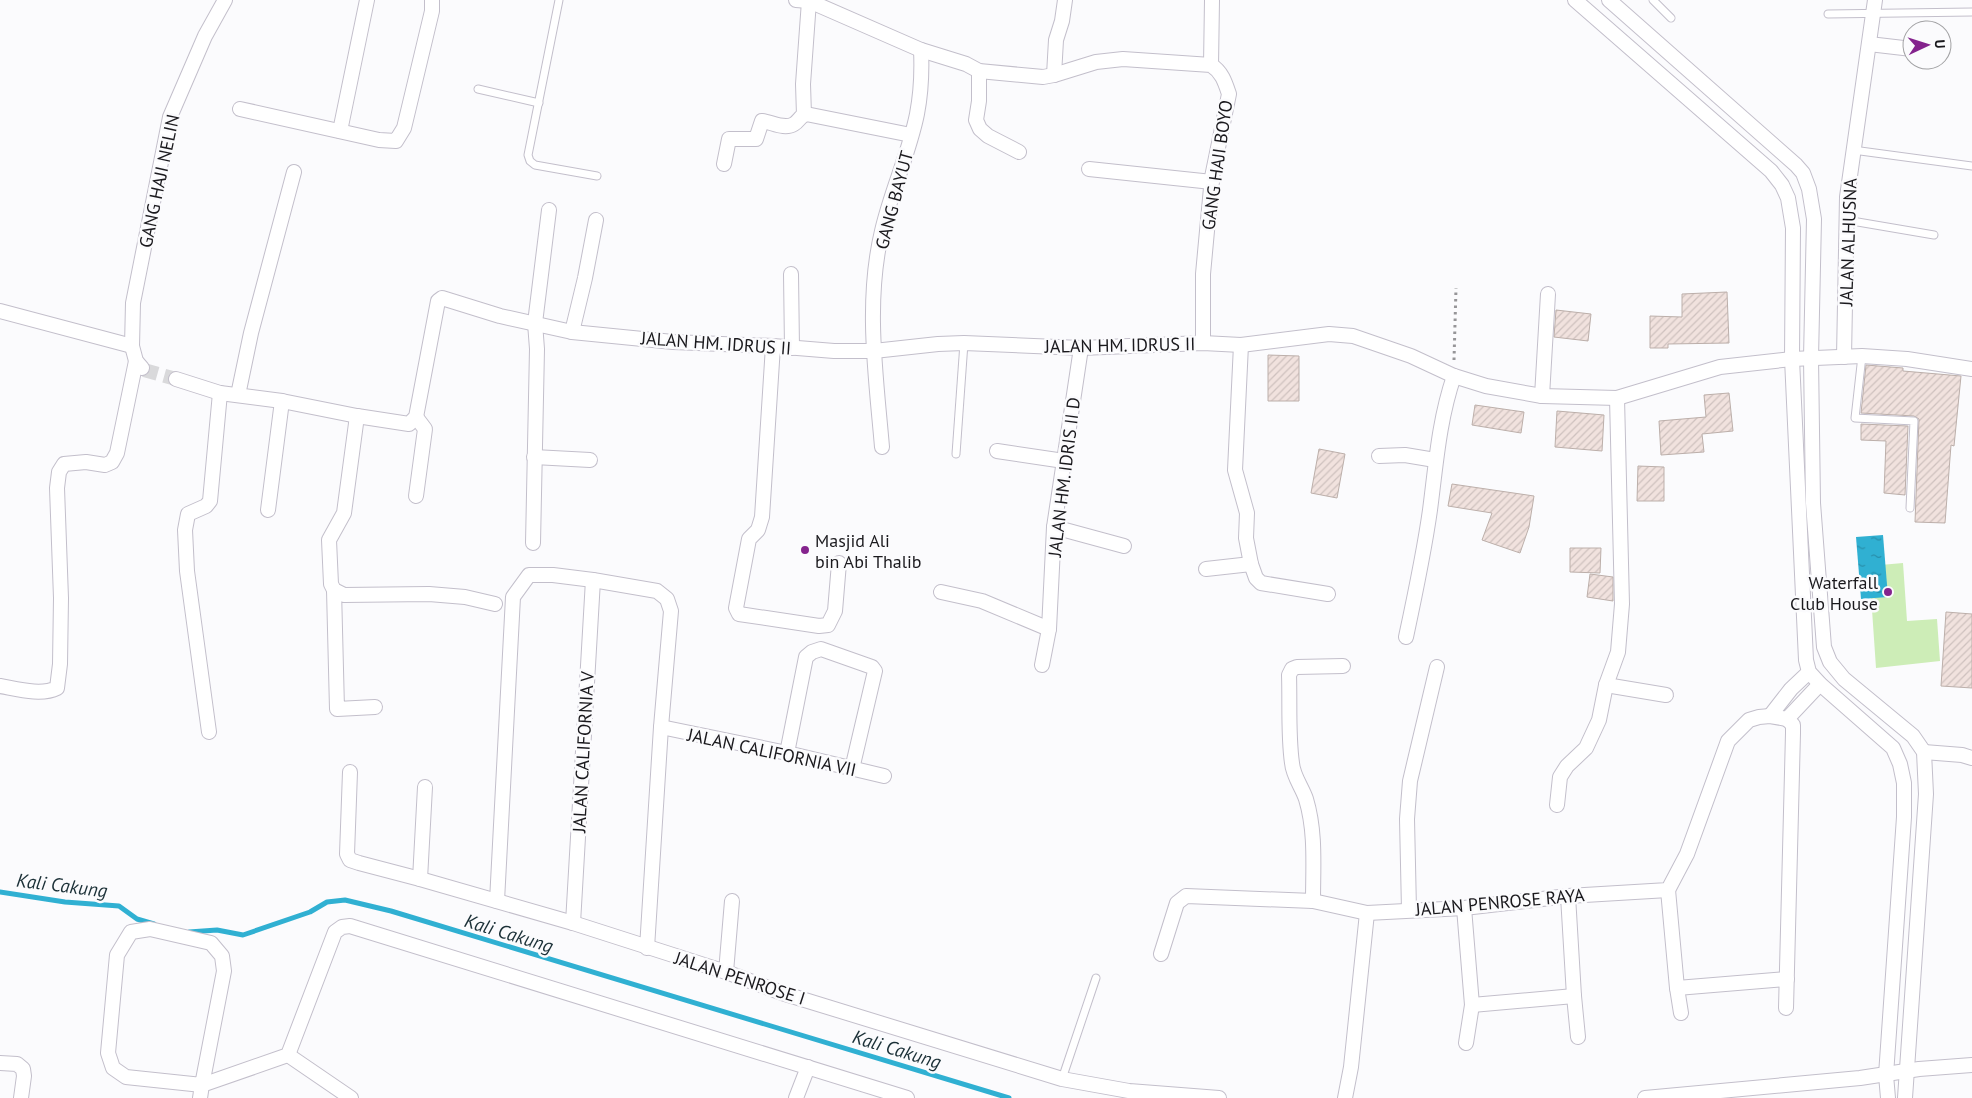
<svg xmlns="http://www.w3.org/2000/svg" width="1972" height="1098" font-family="'PT Sans',sans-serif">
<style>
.pitch{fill:#cdedb7}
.water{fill:url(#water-ripples)}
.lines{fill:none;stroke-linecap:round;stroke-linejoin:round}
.stream{stroke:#30b0d2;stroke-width:5}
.building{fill:url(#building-hatch);stroke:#bcafaa}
.street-tunnel{stroke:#d9d9db;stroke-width:14;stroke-dasharray:14 7;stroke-linecap:butt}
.lane-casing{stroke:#c3bfcb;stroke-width:9}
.street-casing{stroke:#c3bfcb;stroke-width:16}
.path{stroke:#969598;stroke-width:3;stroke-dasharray:2.5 4;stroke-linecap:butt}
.lane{stroke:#fff;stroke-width:7}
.street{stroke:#fff;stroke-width:14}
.poi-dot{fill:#84238d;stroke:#fbfbfd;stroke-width:2}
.labels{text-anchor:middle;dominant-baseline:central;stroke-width:5;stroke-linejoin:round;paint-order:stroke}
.street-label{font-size:18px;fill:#1a191d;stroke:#fbfbfd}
.poi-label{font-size:18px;fill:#1a191d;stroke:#fbfbfd;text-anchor:start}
.water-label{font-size:19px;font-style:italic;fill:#1b3037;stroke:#fbfbfd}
</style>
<defs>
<pattern id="water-ripples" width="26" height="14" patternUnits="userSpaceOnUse" patternTransform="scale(1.25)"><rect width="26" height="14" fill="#30b0d2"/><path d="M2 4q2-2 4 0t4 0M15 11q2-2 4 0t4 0" fill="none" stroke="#288eaa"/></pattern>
<pattern id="building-hatch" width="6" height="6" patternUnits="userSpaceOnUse" patternTransform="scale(1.25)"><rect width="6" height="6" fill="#f1e2de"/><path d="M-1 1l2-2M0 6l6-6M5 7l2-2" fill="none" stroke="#cec1be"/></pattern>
</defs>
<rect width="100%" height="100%" fill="#fbfbfd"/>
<!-- pitch -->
<polygon class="pitch" points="1903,563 1907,621 1937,619 1940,661 1876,668 1869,566"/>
<!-- water -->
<polygon class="water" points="1883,535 1888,597 1861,599 1856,537"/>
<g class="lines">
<!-- stream -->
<g class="stream">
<polyline points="0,892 65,902 119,906 137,919 154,924"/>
<polyline points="189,932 217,930 243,935 310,912 327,902 345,900 391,911 1009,1098"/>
</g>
</g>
<!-- building -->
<g class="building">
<polygon points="1727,292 1729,343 1668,344 1668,348 1650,348 1650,316 1682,317 1682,294"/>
<polygon points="1556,310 1591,314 1588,341 1554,337"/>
<polygon points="1268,355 1299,356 1299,401 1268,401"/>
<polygon points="1866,365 1903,368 1903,371 1961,376 1954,446 1951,445 1945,523 1915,522 1919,419 1914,416 1861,413"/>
<polygon points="1729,393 1733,431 1702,434 1704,452 1661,455 1659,421 1706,417 1704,395"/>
<polygon points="1475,405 1524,412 1521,433 1472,425"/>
<polygon points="1557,411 1604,415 1602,451 1555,447"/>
<polygon points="1861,424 1908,426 1905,495 1884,493 1886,441 1861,440"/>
<polygon points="1319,449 1345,454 1337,498 1311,493"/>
<polygon points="1638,466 1664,467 1664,501 1637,501"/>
<polygon points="1452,484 1534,496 1529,527 1520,553 1482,540 1492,513 1448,506"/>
<polygon points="1570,548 1601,548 1600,573 1570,572"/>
<polygon points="1590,574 1613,577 1613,601 1587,597"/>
<polygon points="1946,612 1972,614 1972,688 1941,686"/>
</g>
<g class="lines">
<!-- street-tunnel -->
<polyline class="street-tunnel" points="144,370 176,379"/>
<!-- lane casing -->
<g class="lane-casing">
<g id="lane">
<polyline points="559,0 528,155 530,161 535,165 597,176"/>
<polyline points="1653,0 1671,18"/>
<polyline points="1828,14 1972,12"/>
<polyline points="478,89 539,103"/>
<polyline points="1853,150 1972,166"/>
<polyline points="1846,220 1934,235"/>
<polyline points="1862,356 1855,418 1914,421 1910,508"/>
<polyline points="956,454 964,343"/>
<polyline points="1062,1079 1096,978"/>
</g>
</g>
<!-- street casing -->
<g class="street-casing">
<g id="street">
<path d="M796 0 809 1 921 50 966 64 979 71 1043 77 1054 75 1096 62 1123 59 1211 65C1222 72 1225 82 1229 94L1212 177 1203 274V343"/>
<polyline points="1575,0 1771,171 1782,185 1788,198 1793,228 1792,359 1806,660 1809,672 1820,684 1893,748 1900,764 1904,783 1904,817 1886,1075 1888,1098"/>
<polyline points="1609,0 1796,165 1803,173 1809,189 1814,219 1811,358 1813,503 1824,647 1830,662 1844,679 1913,736 1924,752 1926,794 1905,1098"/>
<polyline points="1869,44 1912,49"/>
<polyline points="1211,65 1212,0"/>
<polyline points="979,71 979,101 976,120 980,129 988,136 1019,152"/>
<polyline points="1054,75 1056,40 1062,21 1065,0"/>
<polyline points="240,109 379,140 396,141 404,128 432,11 432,0"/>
<polyline points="804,115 803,84 809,1"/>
<polyline points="340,131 367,0"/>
<path d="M724 164 729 139H756L762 121C772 122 784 130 794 124 799 121 800 116 806 114L911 135"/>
<polyline points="1089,169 1212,182"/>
<polyline points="791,274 792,348"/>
<polyline points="0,311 132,346"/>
<polyline points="572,332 585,278 596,220"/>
<polyline points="1241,345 1235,470 1247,513 1246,538 1251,564 1256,578 1261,583 1328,594"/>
<polyline points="773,346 762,517 758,530 749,539 736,608 739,614 819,626 828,625 835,611 839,563"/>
<polyline points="1844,357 1847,197 1875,0"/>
<polyline points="142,368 136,361 132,346 133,303 170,117 205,36 225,0"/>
<polyline points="176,379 220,393 282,401 357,416 409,424 416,417 438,301 442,298 500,316 572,332 673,342 773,346 834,351 874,351 938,344 964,343 1081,348 1203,343 1241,345 1329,334 1353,336 1411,356 1454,376 1486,386 1542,396 1617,398 1720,367 1792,359 1862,356 1907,359 1972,369"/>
<polyline points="238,395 251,333 294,172"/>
<polyline points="1542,396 1548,294"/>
<polyline points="357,416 344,513 329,540 331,584 334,590 344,595 429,594 465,597 495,604"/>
<polyline points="416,417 425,429 416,496"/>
<path d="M882 447C876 376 865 302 882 231 891 191 909 154 917 114 921 93 922 71 921 50"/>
<polyline points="997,451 1064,461"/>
<polyline points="1379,456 1405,455 1435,460"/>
<polyline points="534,457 590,460"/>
<polyline points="268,510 282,401"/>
<polyline points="1054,527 1124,546"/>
<polyline points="533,543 537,349 535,323 549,210"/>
<polyline points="1206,569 1251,564"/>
<polyline points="334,590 337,709 375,707"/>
<polyline points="941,592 982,601 1049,629"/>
<path d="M1406 637C1415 595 1424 553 1430 510 1436 464 1439 420 1454 376"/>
<polyline points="1042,665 1049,629 1054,527 1081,348"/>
<polyline points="1606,685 1666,695"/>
<path d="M0 686C17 689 41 696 57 688L60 664 61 598 57 488 59 472 64 464 86 462 105 465 112 462 117 453 136 361"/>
<polyline points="1770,716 1791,689 1809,672"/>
<polyline points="1787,719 1820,684"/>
<polyline points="661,727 787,753 884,776"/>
<polyline points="209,732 187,571 185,530 188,514 206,506 210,501 220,393"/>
<polyline points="1924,752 1962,755 1972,758"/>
<polyline points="787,753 806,657 812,652 821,649 872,667 875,671 852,769"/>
<polyline points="350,772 347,854 350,860 359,863 420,879 573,923 726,972 782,993 1062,1079 1129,1091 1219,1098"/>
<polyline points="1557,805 1560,777 1567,766 1586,748 1599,720 1606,685 1618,652 1622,604 1617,398"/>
<polyline points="420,879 425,787"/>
<polyline points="1668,890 1677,988 1681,1013"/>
<polyline points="1568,896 1574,996 1578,1037"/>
<polyline points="497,901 513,597 529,575 553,575 593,580 657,591 667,599 671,611 661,727 647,948"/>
<path d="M1313 901C1313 867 1316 832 1306 799 1302 787 1293 776 1292 763 1288 735 1290 704 1289 675L1292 669 1297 667 1343 666"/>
<polyline points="1464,908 1472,1005 1466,1043"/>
<polyline points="1409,910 1407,819 1410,781 1437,667"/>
<polyline points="573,923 593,580"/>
<polyline points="1161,954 1177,903 1186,896 1313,901 1367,913 1464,908 1568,896 1668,890 1687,854 1728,741 1749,720 1759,717 1770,716 1787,719"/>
<polyline points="726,972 732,901"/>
<polyline points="1677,988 1787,979"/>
<polyline points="1472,1005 1574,996"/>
<polyline points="1786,1008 1793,733 1793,725 1787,719"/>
<polyline points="288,1055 351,1098"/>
<polyline points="0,1063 17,1064 23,1069 24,1076 21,1098"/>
<polyline points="200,1098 202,1085 224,971 222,956 211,943 150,929 131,932 117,955 108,1053 113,1068 126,1077 202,1085 288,1055 335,932 342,927 350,926 907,1098"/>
<polyline points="796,1098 808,1067"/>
<polyline points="1345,1098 1351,1067 1367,913"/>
<polyline points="1645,1098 1860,1078 1919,1069 1972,1065"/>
</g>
</g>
<!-- path -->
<polyline class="path" points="1454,360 1456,288"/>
<!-- lane -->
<use href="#lane" class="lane"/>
<!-- street -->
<use href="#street" class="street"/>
</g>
<!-- markers -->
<g class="poi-dot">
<circle cx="805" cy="550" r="5"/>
<circle cx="1888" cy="592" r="5"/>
</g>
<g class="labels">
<!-- street labels -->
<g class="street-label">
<text transform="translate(1217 165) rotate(-82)">GANG HAJI BOYO</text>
<text transform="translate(159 181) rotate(-78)">GANG HAJI NELIN</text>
<text transform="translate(894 200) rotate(-75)">GANG BAYUT</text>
<text transform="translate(1848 242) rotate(-88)">JALAN ALHUSNA</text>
<text transform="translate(716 343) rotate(4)">JALAN HM. IDRUS II</text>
<text transform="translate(1120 345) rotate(-1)">JALAN HM. IDRUS II</text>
<text transform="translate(1064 477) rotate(-83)">JALAN HM. IDRIS II D</text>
<text transform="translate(583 752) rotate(-87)">JALAN CALIFORNIA V</text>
<text transform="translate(772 752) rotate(12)">JALAN CALIFORNIA VII</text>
<text transform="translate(1500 902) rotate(-5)">JALAN PENROSE RAYA</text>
<text transform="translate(740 978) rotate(18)">JALAN PENROSE I</text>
</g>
<!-- poi labels -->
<g class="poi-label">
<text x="815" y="540">Masjid Ali<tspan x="815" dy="21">bin Abi Thalib</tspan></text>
<text x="1878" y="582" text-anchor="end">Waterfall<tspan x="1878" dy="21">Club House</tspan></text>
</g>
<!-- water labels -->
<g class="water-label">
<text transform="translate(62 885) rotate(7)">Kali Cakung</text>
<text transform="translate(509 933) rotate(17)">Kali Cakung</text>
<text transform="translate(897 1049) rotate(17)">Kali Cakung</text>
</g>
</g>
<!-- north arrow -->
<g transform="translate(1927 45) rotate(86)"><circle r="24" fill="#fbfbfd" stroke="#a1a1a3"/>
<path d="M0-4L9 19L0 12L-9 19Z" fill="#84238d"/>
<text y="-8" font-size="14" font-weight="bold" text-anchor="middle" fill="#1a191d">U</text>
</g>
</svg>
